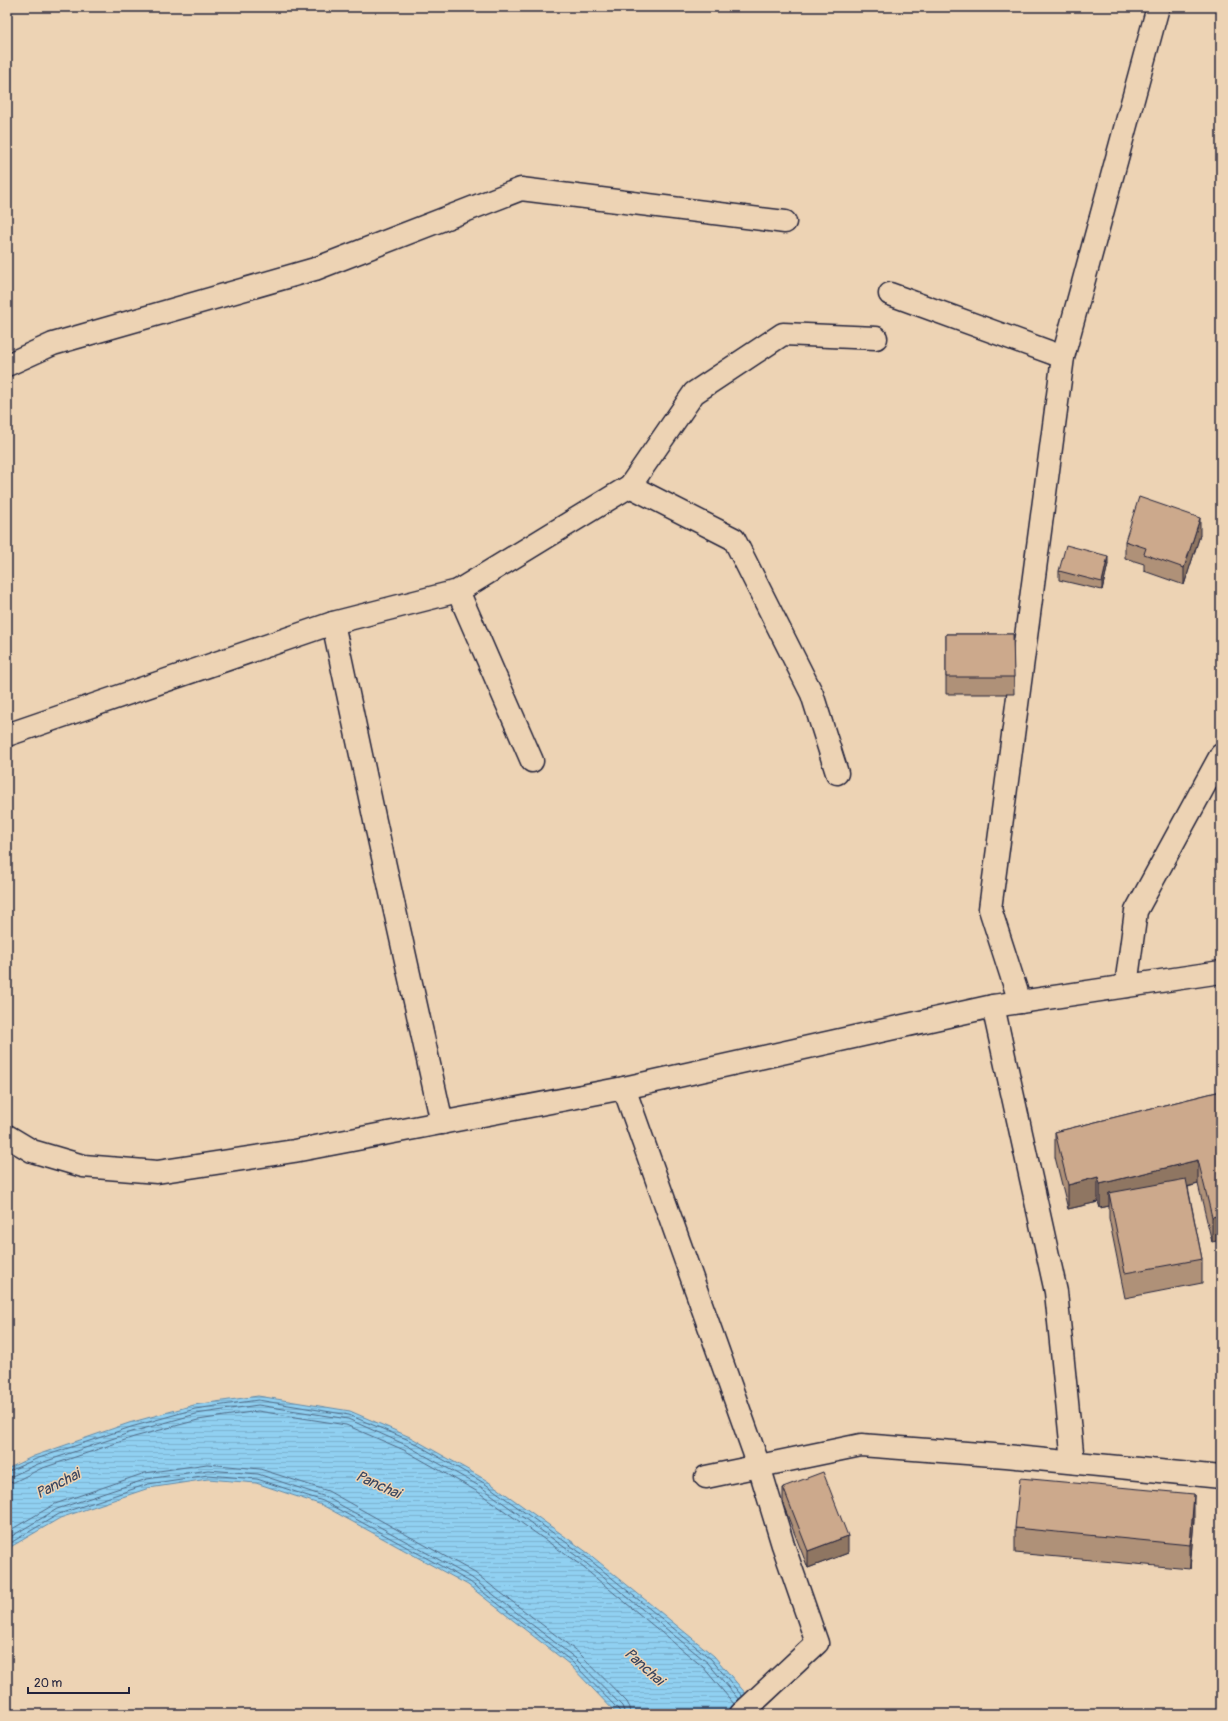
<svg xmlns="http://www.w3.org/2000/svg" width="1228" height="1721" font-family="Pangolin,sans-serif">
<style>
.water{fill:url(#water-rules);stroke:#648aa8}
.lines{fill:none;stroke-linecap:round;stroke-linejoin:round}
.shore{stroke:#4e6884;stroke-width:1}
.minor-casing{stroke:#22223b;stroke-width:25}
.minor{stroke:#edd3b4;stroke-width:22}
.wall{fill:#af9178;stroke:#22223b}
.shaded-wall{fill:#8f7662;stroke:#22223b}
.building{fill:#cca98c;stroke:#22223b}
.labels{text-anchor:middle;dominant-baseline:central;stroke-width:3;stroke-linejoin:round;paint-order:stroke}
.water-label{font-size:15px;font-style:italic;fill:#38455f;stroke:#edd3b4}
</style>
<defs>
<pattern id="water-rules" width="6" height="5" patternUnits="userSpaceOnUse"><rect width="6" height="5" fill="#90d0f1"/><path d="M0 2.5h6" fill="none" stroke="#7cb2d0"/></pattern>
</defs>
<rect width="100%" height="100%" fill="#edd3b4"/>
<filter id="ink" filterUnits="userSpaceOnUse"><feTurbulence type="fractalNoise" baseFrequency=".025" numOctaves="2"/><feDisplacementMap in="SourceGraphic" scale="8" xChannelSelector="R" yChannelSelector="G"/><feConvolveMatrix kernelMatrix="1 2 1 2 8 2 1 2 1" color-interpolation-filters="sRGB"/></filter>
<g filter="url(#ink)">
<!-- water -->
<polygon class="water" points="258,1396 350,1411 410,1437 486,1480 588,1553 714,1656 763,1714 617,1714 569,1664 468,1585 322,1505 256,1483 208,1479 149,1488 60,1518 7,1549 7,1469 34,1456 129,1423 194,1405"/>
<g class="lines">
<!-- shore -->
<g class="shore">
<polyline points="7,1472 36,1459 131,1427 195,1409 258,1400 349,1415 409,1440 484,1483 585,1556 711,1659 742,1696"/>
<polyline points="7,1477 12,1476 38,1464 132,1432 196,1414 258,1405 348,1419 406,1445 481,1487 582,1560 708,1663 739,1700"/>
<polyline points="7,1483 14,1482 40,1469 134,1437 198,1420 258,1411 346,1425 404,1450 478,1492 579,1564 703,1667 734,1704"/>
<polyline points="7,1532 55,1504 145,1473 207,1464 260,1469 328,1491 475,1573 579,1653 627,1702 630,1708 631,1714"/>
<polyline points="7,1539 57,1509 147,1479 208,1470 258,1474 326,1497 472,1578 575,1658 622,1706 625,1714"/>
<polyline points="7,1545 59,1514 148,1484 208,1475 257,1479 323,1501 470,1582 571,1661 619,1710 620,1714"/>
</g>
<!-- minor casing -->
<g class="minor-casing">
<g id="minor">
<polyline points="890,294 1063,357"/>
<polyline points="7,365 53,344 315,269 521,189 785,222"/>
<polyline points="630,486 734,539 812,694 837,773"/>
<polyline points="458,591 532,761"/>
<polyline points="333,623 375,821 442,1123"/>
<polyline points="7,735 333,623 458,591 630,486 694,393 783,334 876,338"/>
<polyline points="1126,986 1136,911 1221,755"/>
<polyline points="1020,1002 990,909 1063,357 1158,7"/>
<polyline points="993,1006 1056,1292 1073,1462"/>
<polyline points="624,1088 759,1466 783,1545 817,1643 741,1714"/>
<polyline points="7,1136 32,1151 83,1166 157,1172 294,1151 624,1088 993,1006 1221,972"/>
<polyline points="706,1477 861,1445 1006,1456 1221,1477"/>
</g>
</g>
<!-- minor -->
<use href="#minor" class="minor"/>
</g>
<!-- wall -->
<g class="wall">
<polygon points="1200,535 1184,585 1144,571 1144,564 1125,558 1125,541"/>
<polygon points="1108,564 1102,590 1059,580 1059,571"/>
<polygon points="946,634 1013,634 1014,694 946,694"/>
<polygon points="1221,1091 1212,1242 1198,1184 1188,1187 1202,1259 1202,1283 1125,1298 1109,1218 1109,1206 1100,1208 1098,1202 1068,1209 1055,1157 1055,1132"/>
<polygon points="783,1487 848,1553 808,1568 783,1504"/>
<polygon points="1194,1519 1190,1569 1015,1553 1015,1528"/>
</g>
<!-- shaded-wall -->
<g class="shaded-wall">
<polygon points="1200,518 1200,535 1184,585 1184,568"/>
<polygon points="1108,556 1108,564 1102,590 1102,582"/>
<polygon points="1198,1160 1198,1184 1112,1205 1109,1193 1109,1206 1100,1208 1100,1184"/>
<polygon points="1098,1177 1098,1202 1068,1209 1068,1185"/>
<polygon points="1221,1215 1221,1240 1212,1242 1212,1217"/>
<polygon points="1194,1494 1194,1519 1190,1569 1190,1545"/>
<polygon points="848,1536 848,1553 808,1568 808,1551"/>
</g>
<!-- building -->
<g class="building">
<polygon points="1139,497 1200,518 1184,568 1144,554 1146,548 1125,541"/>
<polygon points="1066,545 1108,556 1102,582 1059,571"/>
<polygon points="946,634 1013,634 1014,677 946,677"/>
<polygon points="1221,1091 1221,1215 1212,1217 1198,1160 1100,1184 1098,1177 1068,1185 1055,1132"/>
<polygon points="1186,1179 1202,1259 1125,1273 1109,1193"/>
<polygon points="823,1472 848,1536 808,1551 783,1487"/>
<polygon points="1020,1478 1194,1494 1190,1545 1015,1528"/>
</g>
</g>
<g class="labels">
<!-- water labels -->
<g class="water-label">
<text transform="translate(58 1484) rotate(-27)">Panchai</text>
<text transform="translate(378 1485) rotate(24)">Panchai</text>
<text transform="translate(644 1667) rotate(42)">Panchai</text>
</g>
</g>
<!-- margin -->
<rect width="1228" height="1721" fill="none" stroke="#edd3b4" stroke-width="24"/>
<rect x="12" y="12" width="1204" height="1697" fill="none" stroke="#22223b" stroke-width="1.5" filter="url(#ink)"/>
<!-- scale -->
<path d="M28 1687v6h101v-6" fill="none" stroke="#22223b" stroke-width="2"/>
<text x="34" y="1687" font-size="12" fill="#22223b" stroke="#edd3b4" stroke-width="3" paint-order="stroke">20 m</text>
</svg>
